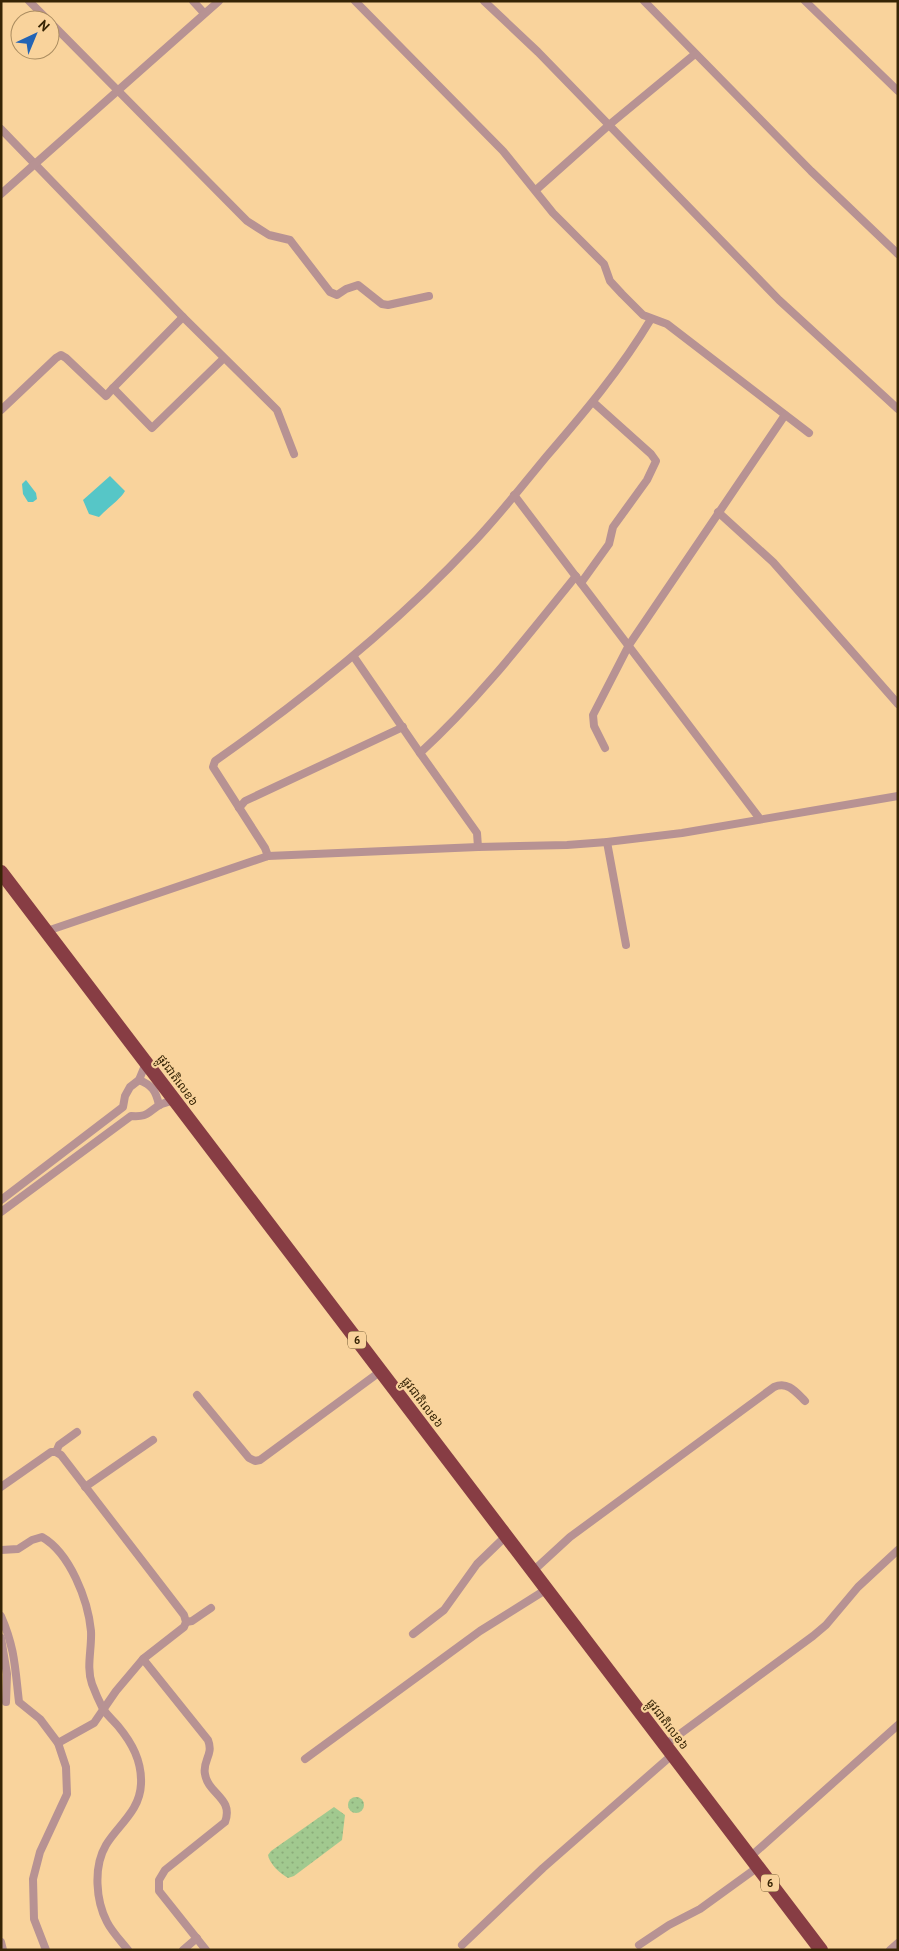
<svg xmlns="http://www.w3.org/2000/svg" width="899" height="1951" font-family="'PT Sans','Noto Sans Khmer',sans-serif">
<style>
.grass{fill:url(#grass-dots)}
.water{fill:#56c6c7}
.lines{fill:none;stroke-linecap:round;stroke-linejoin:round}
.street{stroke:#b79293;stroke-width:8}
.highway{stroke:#873d44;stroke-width:14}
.labels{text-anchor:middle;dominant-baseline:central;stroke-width:4.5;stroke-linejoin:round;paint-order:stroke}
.shield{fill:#f9d39c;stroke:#705832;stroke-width:1}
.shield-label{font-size:11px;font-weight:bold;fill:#362405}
.street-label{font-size:12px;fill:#362405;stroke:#f9d39c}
</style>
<defs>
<pattern id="grass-dots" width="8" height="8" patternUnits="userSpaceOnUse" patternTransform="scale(1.25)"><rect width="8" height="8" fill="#a1c98f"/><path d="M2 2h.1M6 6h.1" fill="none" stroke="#8bac7a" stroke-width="1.8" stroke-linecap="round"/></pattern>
</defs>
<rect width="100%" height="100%" fill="#f9d39c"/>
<!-- grass -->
<g class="grass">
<circle cx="356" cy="1805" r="8"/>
<path d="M334 1807 345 1815 342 1840 294 1876 288 1878C280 1873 270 1865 268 1855L271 1851Z"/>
</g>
<!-- water -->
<g class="water">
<path d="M110 476 125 491C119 501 107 508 99 517L89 514 83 500Z"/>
<polygon points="26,480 36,493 37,499 33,502 28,502 23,494 22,484"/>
</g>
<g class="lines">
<!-- street -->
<g class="street">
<polyline points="29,1 48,20"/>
<polyline points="193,1 204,13"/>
<polyline points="355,1 503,151 553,213 604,264 610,281 622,294 643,315 667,324 809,433"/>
<polyline points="484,1 538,52 779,300 898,409"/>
<polyline points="644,1 811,171 898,254"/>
<polyline points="805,1 898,91"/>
<polyline points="50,22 247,221 269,235 290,240 330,292 337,295 346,289 358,285 382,304 388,305 429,296"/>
<polyline points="1,129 183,317 277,410 294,454"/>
<polyline points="536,190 609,125 695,54"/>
<polyline points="1,194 219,1"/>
<polyline points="113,388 183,317"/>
<polyline points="1,410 56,358 61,355 66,358 106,396 113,388 152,428 223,359"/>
<polyline points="514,495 760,819"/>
<polyline points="718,512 773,562 898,704"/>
<polyline points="581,583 609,544 613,527 647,480 656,461 651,454 593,402"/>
<polyline points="354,657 420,753 477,833 478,847"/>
<polyline points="605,748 594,726 593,715 629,645 785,415"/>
<path d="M420 753C478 700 526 638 576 576"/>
<polyline points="239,808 245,801 403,727"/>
<polyline points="607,842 626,945"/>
<path d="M268 856 265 848 213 767 215 761C308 696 394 627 472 544 498 517 522 486 546 457 584 413 621 369 651 319"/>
<polyline points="47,931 268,856 478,847 567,845 607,842 682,833 898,796"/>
<path d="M139 1080C152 1085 156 1091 159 1105"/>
<polyline points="1,1200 123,1107 125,1096 130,1087 139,1080 146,1063"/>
<path d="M1 1212 131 1116C147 1117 146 1114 158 1106 162 1103 169 1102 174 1100"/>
<polyline points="197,1395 249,1458 255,1461 260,1460 381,1371"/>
<polyline points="56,1452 59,1445 77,1432"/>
<polyline points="1,1487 51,1452 56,1452 61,1455 184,1615 186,1622 184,1627 143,1659 116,1691 94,1723 58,1743"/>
<polyline points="85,1487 153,1440"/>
<path d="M1 1550 18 1549 32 1540 42 1537C70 1553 88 1600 91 1631 92 1649 86 1667 92 1684 95 1692 99 1701 103 1709 107 1715 113 1720 118 1726 132 1743 142 1761 141 1784 140 1811 118 1825 106 1845 93 1867 96 1901 107 1922 112 1932 121 1941 128 1950"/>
<path d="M533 1571 570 1537 774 1387C788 1381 796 1392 805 1401"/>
<path d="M1 1616C15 1648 15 1668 19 1702L40 1719 58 1743 66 1767 67 1794 40 1852 33 1879 34 1919 46 1950"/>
<polyline points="186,1622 192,1621 211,1608"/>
<polyline points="413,1634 444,1610 477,1564 506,1536"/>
<polyline points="1,1638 7,1674 6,1702"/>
<path d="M143 1659 208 1740C214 1755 202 1761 205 1774 208 1794 234 1798 225 1822L165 1870 159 1880V1891L206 1950"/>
<polyline points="665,1745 813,1636 826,1625 858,1587 898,1550"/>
<polyline points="305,1759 480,1631 547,1589"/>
<polyline points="750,1857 898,1725"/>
<polyline points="1,1942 3,1950"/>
<polyline points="462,1945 543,1868 672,1755"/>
<polyline points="639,1945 669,1925 700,1909 758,1867"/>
<polyline points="183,1950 197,1938"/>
<polyline points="890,1950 898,1943"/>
</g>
<!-- highway -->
<polyline class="highway" points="1,872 821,1950"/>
</g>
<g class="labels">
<!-- shield labels -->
<g class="shield">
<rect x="348" y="1331.5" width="18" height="17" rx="4"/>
<rect x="761" y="1874.5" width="18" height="17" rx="4"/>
</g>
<g class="shield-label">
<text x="357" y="1340">6</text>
<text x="770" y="1883">6</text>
</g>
<!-- street labels -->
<g class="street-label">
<text transform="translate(178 1080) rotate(54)">ផ្លូវជាតិលេខ៦</text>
<text transform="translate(423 1402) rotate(53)">ផ្លូវជាតិលេខ៦</text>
<text transform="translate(668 1724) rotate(53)">ផ្លូវជាតិលេខ៦</text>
</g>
</g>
<!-- border -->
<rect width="899" height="1951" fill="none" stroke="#362405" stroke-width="5"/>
<!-- north arrow -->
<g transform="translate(35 35) rotate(44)"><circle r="24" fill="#f9d39c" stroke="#ab8d60"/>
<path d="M0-4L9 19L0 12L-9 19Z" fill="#2364b5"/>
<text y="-8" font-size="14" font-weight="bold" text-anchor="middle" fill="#362405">N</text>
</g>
</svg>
